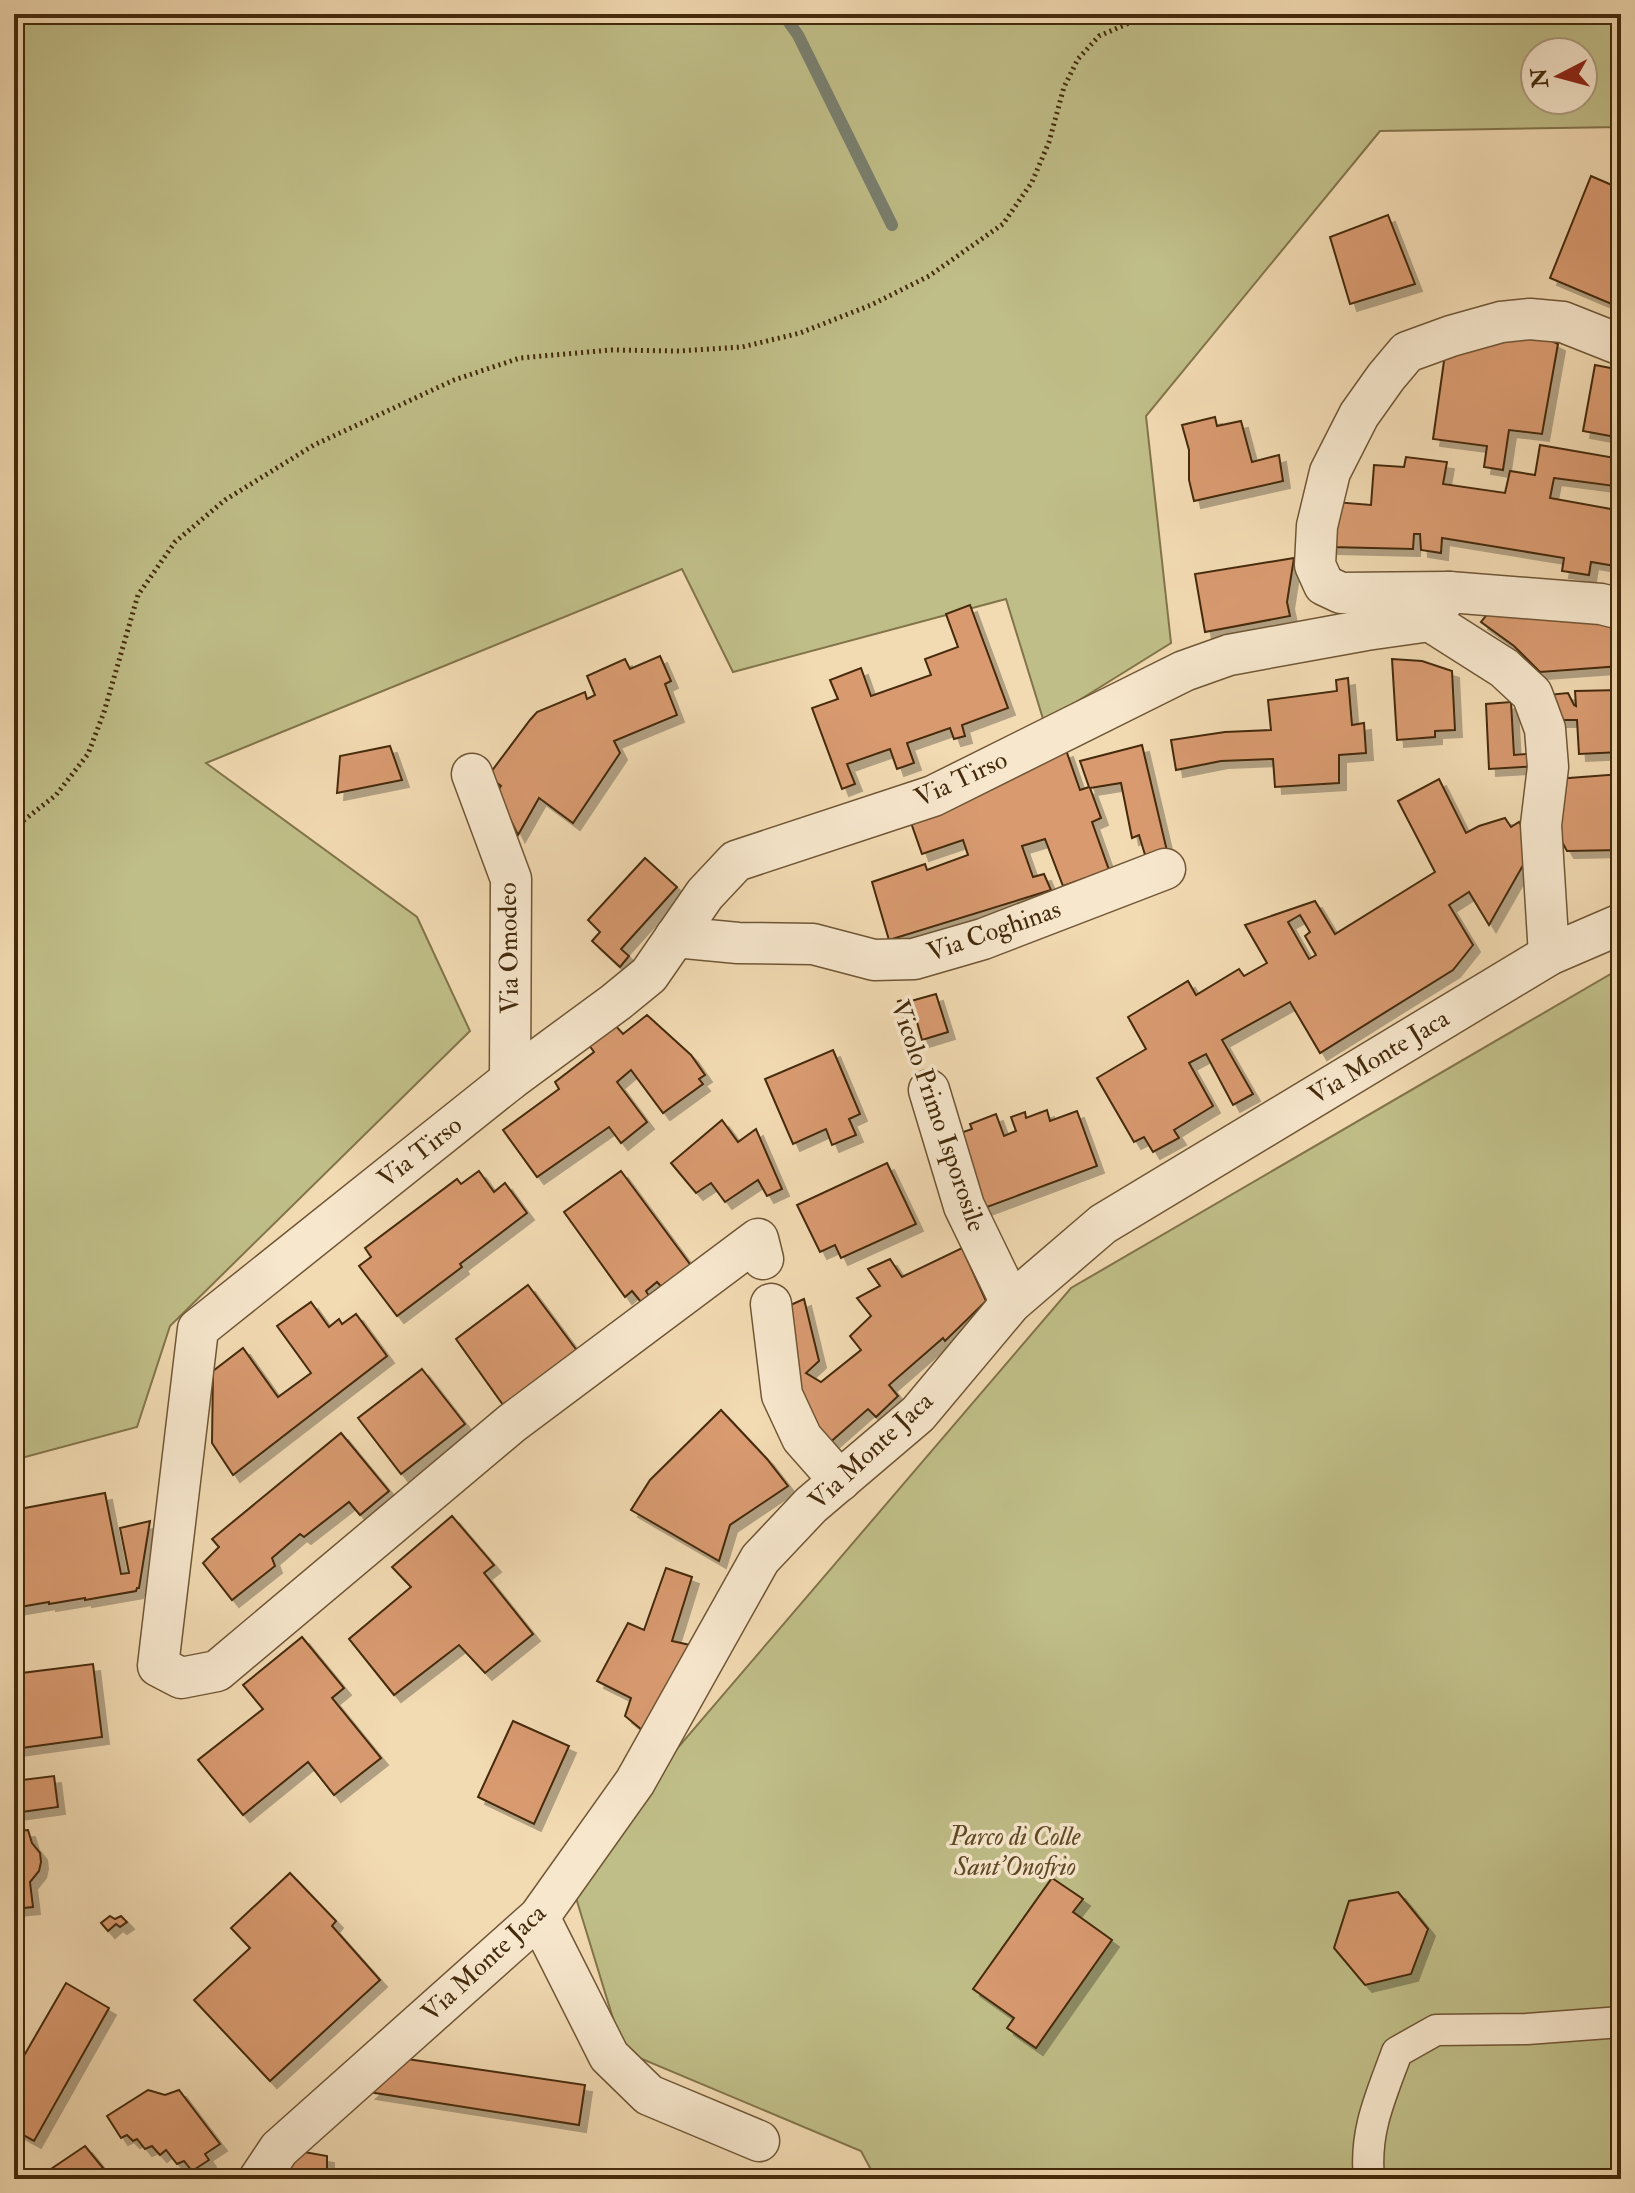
<svg xmlns="http://www.w3.org/2000/svg" width="1635" height="2193" font-family="'IM FELL Double Pica',serif">
<style>
.green{fill:#c0be88;stroke:#82744a;stroke-width:2;fill-rule:evenodd}
.lines{fill:none;stroke-linecap:round;stroke-linejoin:round}
.stream{stroke:#798070;stroke-width:12}
.building{fill:#d99a70;stroke:#442a0b;stroke-width:2;fill-rule:evenodd;filter:url(#shadow)}
.pedestrian-casing{stroke:#705635;stroke-width:33}
.minor-casing{stroke:#705635;stroke-width:43}
.path{stroke:#442a0b;stroke-width:5;stroke-dasharray:2 4;stroke-linecap:butt}
.pedestrian{stroke:#f7e7cd;stroke-width:30}
.minor{stroke:#f7e7cd;stroke-width:40}
.labels{text-anchor:middle;dominant-baseline:central;stroke-width:7;stroke-linejoin:round;paint-order:stroke}
.street-label{font-size:26px;fill:#442a0b;stroke:#f7e7cd}
.park-label{font-size:26px;font-style:italic;fill:#5d4824;stroke:#f7e7cd}
</style>
<defs>
<filter id="shadow"><feDropShadow dx="7" dy="7" stdDeviation="0" flood-color="#0004"/></filter>
</defs>
<rect width="100%" height="100%" fill="#f2dab2"/>
<filter id="stains"><feTurbulence type="fractalNoise" baseFrequency=".0025" numOctaves="4"/><feColorMatrix values="0 0 0 0 .2 0 0 0 0 .09 0 0 0 0 .02 0 0 0 .5 -.17"/></filter>
<radialGradient id="worn" r=".72"><stop offset=".6" stop-color="#630" stop-opacity="0"/><stop offset="1" stop-color="#630" stop-opacity=".3"/></radialGradient>
<!-- green -->
<g class="green">
<path d="M14 14H1621V127L1380 131 1146 416 1171 643 1044 722 1006 599 733 672 682 569 206 763 417 917 470 1031 170 1326 137 1427 14 1460ZM1535 52H1583V100H1535Z"/>
<polygon points="1621,968 1621,2179 876,2179 861,2151 623,2051 569,1875 1071,1288"/>
</g>
<g class="lines">
<!-- stream -->
<polyline class="stream" points="783,14 798,35 892,225"/>
</g>
<!-- building -->
<g class="building">
<polygon points="1591,176 1621,189 1621,209 1616,223 1621,225 1621,308 1550,278"/>
<polygon points="1388,215 1415,284 1350,304 1330,237"/>
<polygon points="1523,327 1558,344 1542,434 1509,430 1503,470 1484,467 1487,446 1433,439 1445,354"/>
<polygon points="1595,365 1621,370 1621,438 1583,431"/>
<polygon points="1215,417 1217,426 1241,421 1252,462 1279,455 1283,481 1194,501 1189,480 1189,450 1182,425"/>
<path d="M1540 445 1621 459V567L1591 562 1589 575 1562 571 1564 558 1442 538 1441 553 1421 550 1420 534H1414L1413 549 1330 547 1335 502 1371 505 1374 465 1404 467 1406 457 1447 462 1443 484 1505 493 1510 471 1535 475ZM1554 478 1615 486 1611 509 1550 498Z"/>
<polygon points="1294,558 1287,602 1290,616 1205,632 1195,574"/>
<polygon points="970,605 1008,708 962,725 965,736 954,739 950,728 907,743 914,763 897,769 890,749 847,764 855,784 842,789 812,708 838,699 830,680 861,668 871,696 931,675 925,659 958,647 946,614"/>
<polygon points="1489,612 1621,616 1621,666 1540,672 1514,646 1481,622"/>
<polygon points="660,656 671,681 665,684 677,715 614,741 620,753 573,823 539,798 518,835 502,802 494,795 501,786 488,776 530,720 537,712 585,692 587,699 595,695 587,676 625,659 630,669"/>
<polygon points="1392,659 1422,661 1452,671 1455,730 1435,731 1435,737 1397,740"/>
<polygon points="1348,678 1352,725 1364,723 1366,753 1339,755 1339,783 1275,787 1273,759 1221,761 1176,770 1171,740 1225,732 1271,730 1268,700 1337,691 1336,680"/>
<polygon points="1621,690 1621,752 1579,754 1577,720 1559,720 1547,695 1568,693 1574,705 1576,706 1575,691"/>
<polygon points="1511,702 1514,755 1537,753 1539,766 1489,769 1486,704"/>
<polygon points="1142,745 1167,851 1146,858 1139,835 1132,838 1121,783 1090,788 1101,818 1092,822 1109,870 1063,886 1045,839 1022,846 1033,877 1044,874 1051,890 889,940 872,882 925,864 927,870 968,855 963,840 922,854 909,817 1066,750 1080,790 1089,787 1080,761"/>
<polygon points="390,746 402,780 337,793 340,756"/>
<polygon points="1621,774 1621,850 1567,851 1555,829 1556,779"/>
<path d="M1439 779 1466 833 1479 826 1505 818 1511 827 1519 822 1534 846 1489 925 1469 892 1449 905 1473 945 1453 970 1320 1053 1290 1002 1222 1040 1253 1094 1233 1105 1206 1054 1189 1063 1213 1106 1174 1130 1179 1138 1153 1152 1144 1137 1134 1142 1097 1078 1146 1049 1128 1017 1188 981 1196 995 1239 969 1244 976 1267 963 1245 925 1315 901 1335 934 1435 872 1398 801ZM1300 915 1310 932 1305 936 1316 955 1309 959 1288 922Z"/>
<polygon points="645,858 677,887 621,949 629,956 620,967 592,941 600,932 588,920"/>
<polygon points="936,994 948,1032 922,1040 911,1001"/>
<polygon points="647,1015 691,1055 705,1075 699,1079 703,1084 663,1113 631,1070 617,1082 647,1122 621,1143 609,1127 537,1177 503,1130 559,1089 555,1082 594,1052 589,1045 615,1025 623,1034"/>
<polygon points="833,1050 860,1114 849,1119 856,1135 832,1145 826,1129 793,1144 765,1079"/>
<polygon points="1047,1110 1050,1121 1077,1111 1097,1166 979,1210 952,1136 972,1129 970,1124 996,1114 1004,1136 1016,1131 1011,1117 1025,1112 1026,1118"/>
<polygon points="722,1120 738,1142 756,1129 782,1189 767,1196 758,1180 725,1202 711,1183 696,1193 671,1163"/>
<polygon points="887,1163 916,1224 841,1258 835,1245 820,1252 797,1205"/>
<polygon points="479,1171 494,1192 505,1183 527,1213 460,1264 462,1267 397,1316 359,1266 371,1257 365,1248 457,1179 461,1184"/>
<polygon points="621,1171 695,1271 666,1292 657,1282 646,1291 649,1296 641,1302 632,1291 625,1297 564,1212"/>
<polygon points="962,1248 986,1301 945,1341 943,1338 889,1385 898,1396 876,1417 868,1409 827,1445 794,1404 777,1311 804,1299 819,1361 806,1373 821,1382 861,1350 850,1336 871,1316 857,1298 880,1286 868,1269 890,1259 902,1277"/>
<polygon points="528,1285 581,1356 506,1409 456,1339"/>
<polygon points="311,1302 329,1327 339,1319 342,1324 356,1314 387,1356 233,1475 212,1443 213,1371 243,1348 278,1397 311,1373 277,1326"/>
<polygon points="422,1369 465,1424 401,1474 358,1418"/>
<polygon points="721,1410 767,1459 788,1486 730,1525 719,1561 631,1510 650,1480"/>
<polygon points="341,1433 389,1491 360,1515 349,1502 304,1537 300,1534 272,1558 275,1566 232,1600 203,1563 219,1547 212,1539"/>
<polygon points="105,1493 121,1574 129,1573 120,1528 150,1521 139,1588 137,1588 136,1591 85,1600 85,1598 49,1604 49,1602 14,1608 14,1514 25,1508"/>
<polygon points="452,1516 494,1565 484,1573 533,1634 485,1673 459,1645 394,1695 349,1639 411,1587 392,1567"/>
<polygon points="666,1568 692,1577 672,1641 690,1645 642,1730 625,1716 631,1698 597,1681 628,1623 644,1630"/>
<polygon points="302,1637 344,1688 332,1698 381,1758 334,1795 308,1762 243,1815 198,1760 263,1709 243,1685"/>
<polygon points="93,1664 102,1737 14,1749 14,1674"/>
<polygon points="513,1721 569,1746 534,1824 478,1797"/>
<polygon points="54,1776 58,1807 14,1813 14,1781"/>
<polygon points="28,1830 32,1843 40,1853 41,1862 39,1871 30,1882 33,1907 14,1909 14,1831"/>
<polygon points="290,1873 336,1921 332,1926 380,1980 270,2081 194,2000 250,1948 231,1928"/>
<polygon points="1052,1878 1083,1899 1073,1912 1112,1940 1036,2048 1007,2028 1014,2018 973,1989"/>
<polygon points="1398,1892 1428,1929 1411,1974 1365,1985 1334,1948 1349,1901"/>
<polygon points="110,1916 115,1919 121,1916 127,1922 120,1927 116,1924 108,1931 101,1923"/>
<polygon points="66,1983 109,2008 34,2141 14,2130 14,2073"/>
<polygon points="407,2059 585,2085 579,2125 369,2092"/>
<polygon points="148,2090 165,2095 179,2090 220,2144 205,2154 209,2160 192,2171 184,2161 177,2164 166,2150 160,2155 152,2146 145,2149 137,2139 133,2141 127,2135 121,2138 107,2116"/>
<polygon points="85,2146 112,2179 14,2179 14,2167 42,2175"/>
<polygon points="304,2152 327,2156 327,2178 344,2179 281,2179 283,2170"/>
</g>
<g class="lines">
<!-- pedestrian casing -->
<g class="pedestrian-casing">
<path id="pedestrian" d="M1369 2179C1364 2131 1381 2096 1397 2052L1436 2030 1527 2029 1621 2022"/>
</g>
<!-- minor casing -->
<g class="minor-casing">
<g id="minor">
<polyline points="1621,345 1563,322 1530,319 1501,322 1451,336 1407,352 1386,377 1359,415 1330,472 1317,526 1315,565 1324,585 1341,593 1449,592 1601,604 1621,609"/>
<polyline points="1430,621 1504,668 1532,694 1545,729 1548,767 1541,825 1549,955"/>
<polyline points="472,774 511,879 510,1080"/>
<polyline points="675,937 738,943 813,944 874,960 914,959 983,939 1165,869"/>
<polyline points="929,1090 964,1206 1011,1303"/>
<polyline points="763,1259 758,1239 512,1423 217,1671 181,1678 158,1666 198,1329 510,1080 616,1002 649,975 705,894 736,861 933,796 1184,671 1229,655 1366,630 1430,621 1449,592"/>
<polyline points="771,1304 782,1395 802,1438 840,1481"/>
<polyline points="539,1917 609,2056 649,2095 759,2141"/>
<polyline points="259,2179 279,2149 539,1917 635,1782 760,1559 811,1505 918,1414 1011,1303 1103,1224 1549,955 1621,924"/>
</g>
</g>
<!-- path -->
<g class="path">
<polyline points="14,828 56,795 88,754 104,712 138,595 175,542 225,500 314,445 454,380 520,358 611,350 679,351 742,347 800,333 871,305 929,276 1003,224 1032,182 1049,142 1064,87 1078,59 1099,36 1150,14"/>
<polyline points="899,1000 917,1055"/>
</g>
<!-- pedestrian -->
<use href="#pedestrian" class="pedestrian"/>
<!-- minor -->
<use href="#minor" class="minor"/>
</g>
<g class="labels">
<!-- street labels -->
<g class="street-label">
<text transform="translate(961 779) rotate(-25)">Via Tirso</text>
<text transform="translate(994 931) rotate(-19)">Via Coghinas</text>
<text transform="translate(509 948) rotate(-91)">Via Omodeo</text>
<text transform="translate(1379 1057) rotate(-31)">Via Monte Jaca</text>
<text transform="translate(938 1116) rotate(71)">Vicolo Primo Isporosile</text>
<text transform="translate(420 1152) rotate(-38)">Via Tirso</text>
<text transform="translate(871 1451) rotate(-43)">Via Monte Jaca</text>
<text transform="translate(484 1963) rotate(-43)">Via Monte Jaca</text>
</g>
<!-- park labels -->
<g class="park-label">
<text x="1015" y="1837">Parco di Colle<tspan x="1015" dy="30">Sant'Onofrio</tspan></text>
</g>
</g>
<!-- margin -->
<rect width="1635" height="2193" fill="none" stroke="#f2dab2" stroke-width="48"/>
<rect x="16" y="16" width="1603" height="2161" fill="none" stroke="#442a0b" stroke-width="4"/>
<rect x="24" y="24" width="1587" height="2145" fill="none" stroke="#442a0b" stroke-width="2"/>
<!-- north arrow -->
<g transform="translate(1559 76) rotate(264)"><circle r="38" fill="#f7e7cd" stroke="#af9b7f" stroke-width="2"/>
<path d="M0-6L14 30L0 20L-14 30Z" fill="#8f2418"/>
<text y="-12" font-size="22" font-weight="bold" text-anchor="middle" fill="#442a0b">N</text>
</g>
<rect width="100%" height="100%" filter="url(#stains)"/>
<rect width="100%" height="100%" fill="url(#worn)"/>
</svg>
